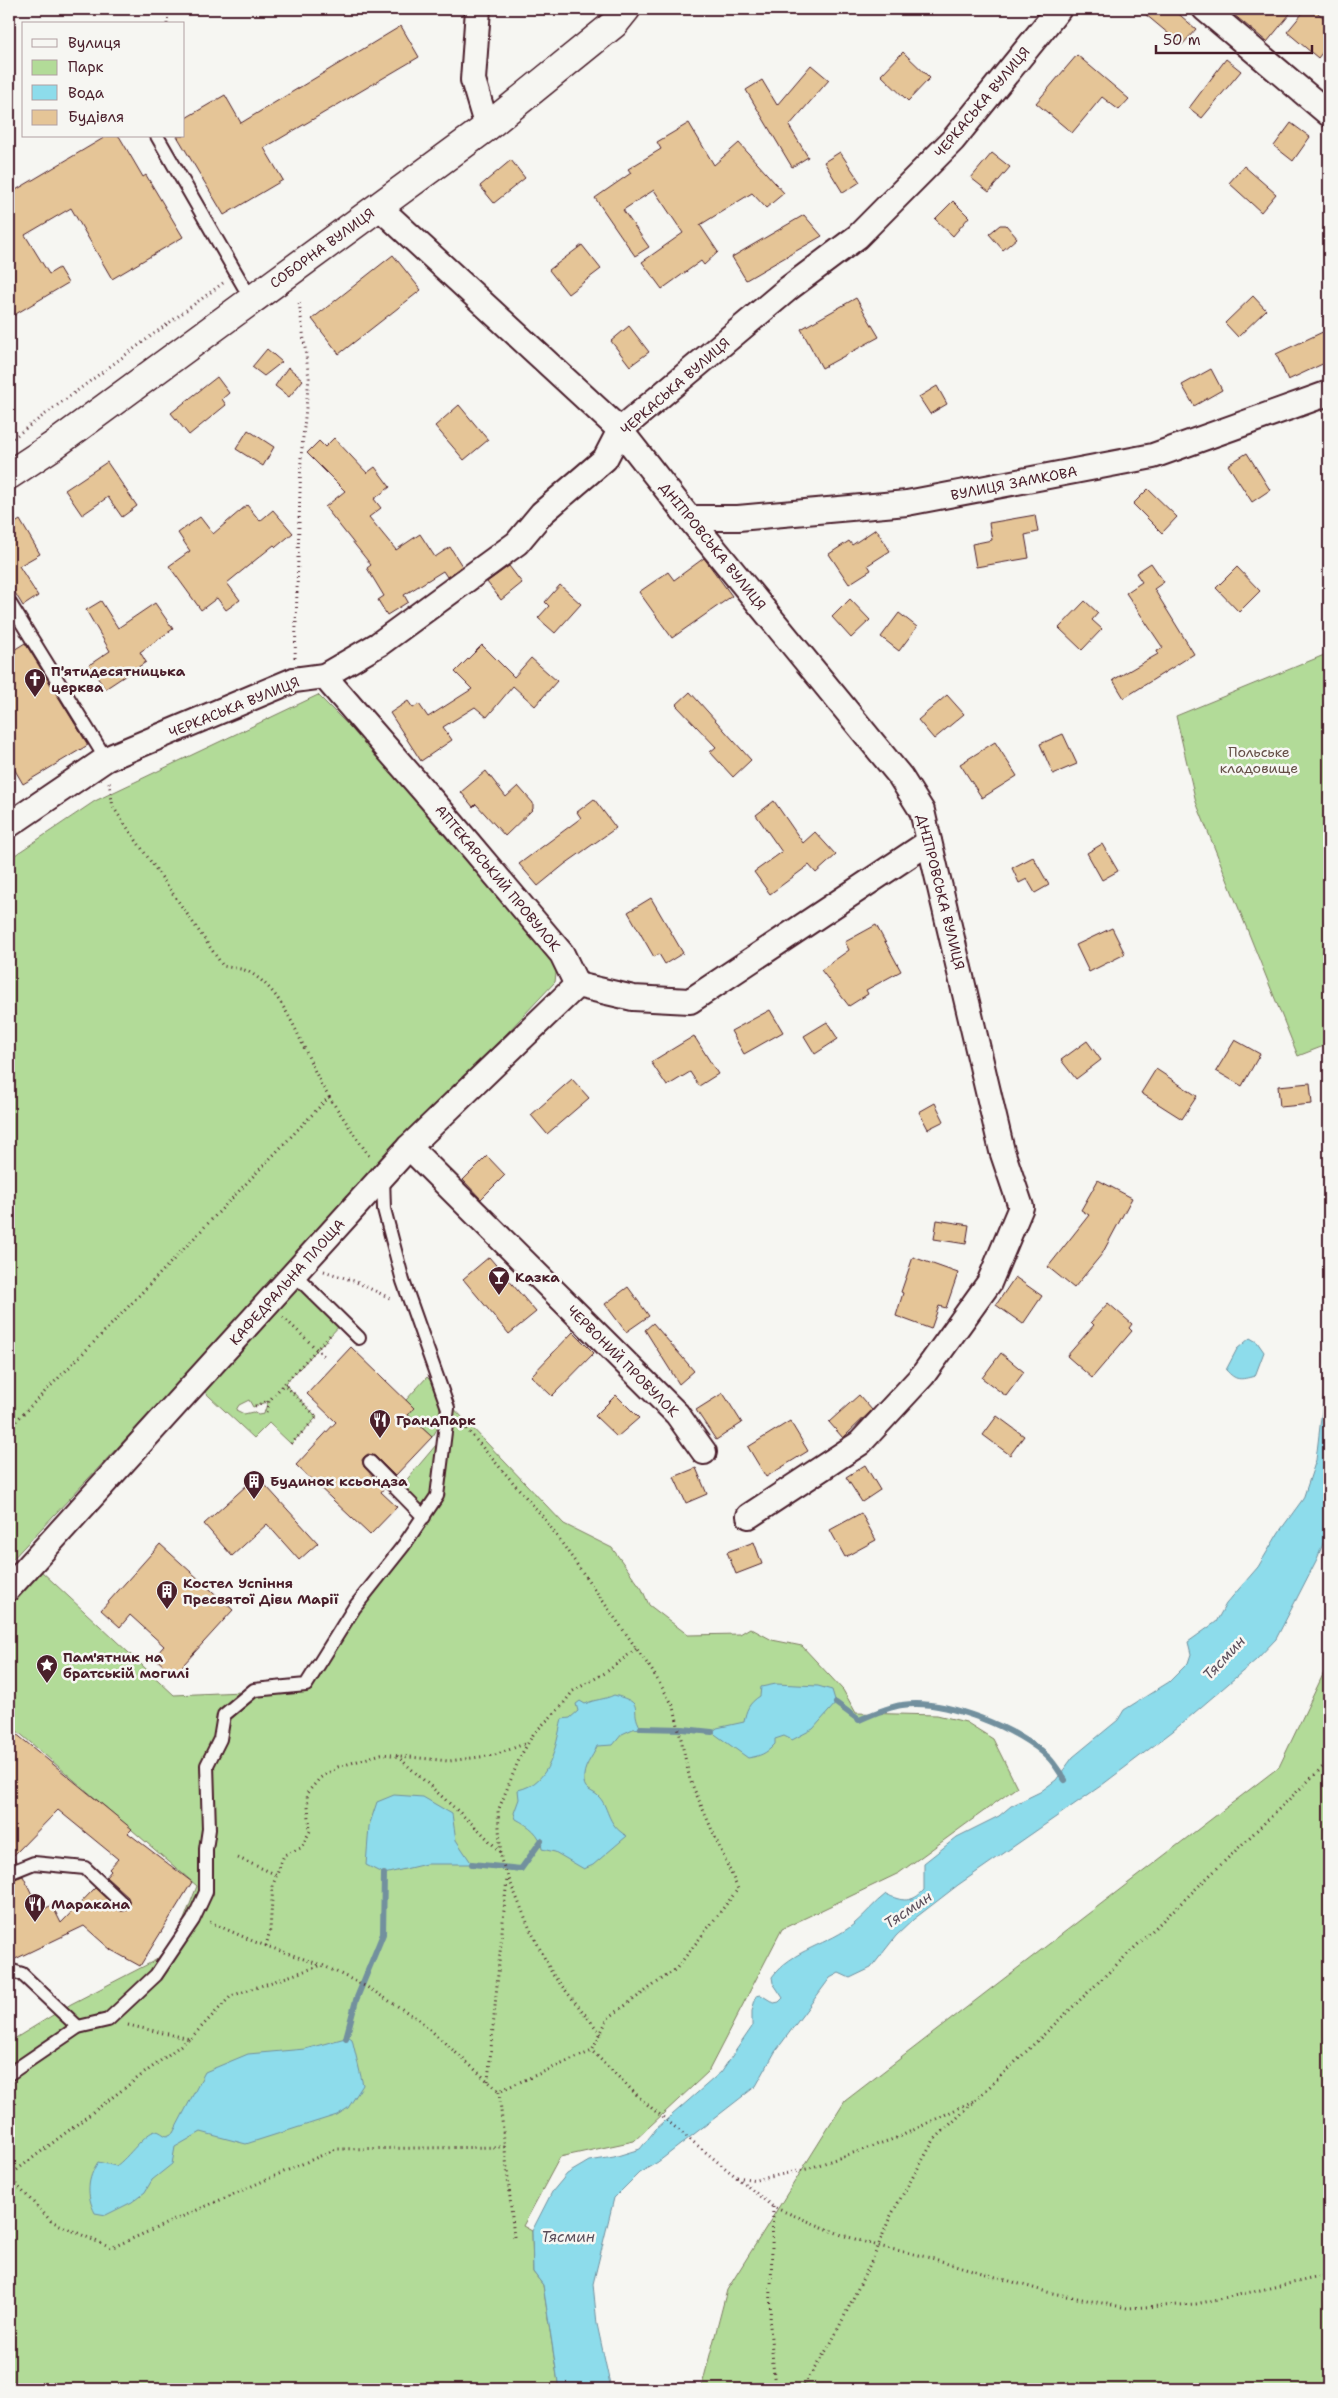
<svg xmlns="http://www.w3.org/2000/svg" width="1338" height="2398" font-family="'Shantell Sans',sans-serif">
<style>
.green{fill:#b2db98;stroke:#7e7d62;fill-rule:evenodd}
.water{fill:#8ddceb;stroke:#72909e}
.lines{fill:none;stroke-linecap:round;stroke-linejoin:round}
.stream{stroke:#72909e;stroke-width:6}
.building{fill:#e5c597;stroke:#4a1f2b}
.service-casing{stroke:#4a1f2b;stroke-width:16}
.minor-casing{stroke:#4a1f2b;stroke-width:28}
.secondary-casing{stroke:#4a1f2b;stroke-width:31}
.path{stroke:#4a1f2b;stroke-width:3;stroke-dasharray:1 4;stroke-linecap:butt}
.service{stroke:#f6f6f2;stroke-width:12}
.minor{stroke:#f6f6f2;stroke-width:24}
.secondary{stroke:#f6f6f2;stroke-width:28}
.labels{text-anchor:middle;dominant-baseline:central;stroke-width:5;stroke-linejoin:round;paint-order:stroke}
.street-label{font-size:14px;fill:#4a1f2b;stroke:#f6f6f2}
.poi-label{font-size:14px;font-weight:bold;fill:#4a1f2b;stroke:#f6f6f2;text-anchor:start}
.park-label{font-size:14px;fill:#644e46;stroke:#f6f6f2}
.water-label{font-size:15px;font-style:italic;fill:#5b4e5b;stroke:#f6f6f2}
</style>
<rect width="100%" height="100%" fill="#f6f6f2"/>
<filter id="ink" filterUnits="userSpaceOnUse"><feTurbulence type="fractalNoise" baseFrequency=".02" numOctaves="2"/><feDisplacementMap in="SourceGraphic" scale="10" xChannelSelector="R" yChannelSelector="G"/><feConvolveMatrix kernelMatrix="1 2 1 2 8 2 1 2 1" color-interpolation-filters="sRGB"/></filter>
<g filter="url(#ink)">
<!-- green -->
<g class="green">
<polygon points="1329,653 1329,1044 1298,1056 1196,802 1176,716"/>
<polygon points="318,695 421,798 557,966 555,982 9,1563 9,859 95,801"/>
<path d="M294 1274 343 1322 285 1384 317 1417 291 1444 269 1423 254 1438 195 1383ZM249 1400 253 1407 268 1401 264 1414 258 1415 253 1412 244 1414 236 1410 239 1405Z"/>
<path d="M427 1377C441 1390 445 1422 432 1437L408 1415 414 1408 406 1400Z"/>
<polygon points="445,1399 564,1524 612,1548 642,1589 649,1605 688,1635 740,1634 750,1628 772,1640 802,1646 843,1690 856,1713 937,1715 966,1722 993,1739 1017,1787 899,1873 782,1929 708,2072 634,2141 560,2157 523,2226 532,2231 533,2272 543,2285 559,2389 9,2389 9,2047 14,2039 71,2004 156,1960 178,1935 197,1886 9,1724 9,1574 25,1556 174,1695 310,1689 381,1565 420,1512 398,1490 436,1445 439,1446"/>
<polygon points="1329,1662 1329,2389 701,2389 727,2290 845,2101 1279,1767"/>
</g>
<!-- water -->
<g class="water">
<path d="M1250 1338 1257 1342 1264 1352 1255 1376C1240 1380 1236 1381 1226 1370L1237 1349Z"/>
<path d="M1329 1373V1528L1317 1559 1276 1639 1256 1660 1173 1731 1102 1785 958 1885 914 1919 896 1936 871 1968 850 1978 839 1973 830 1978 775 2052 756 2086 658 2162 639 2173 614 2198 593 2284 597 2324 611 2389H559L543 2285 533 2272 532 2231 552 2192 567 2174 589 2161 614 2157 640 2149 656 2129 721 2072 752 2027V2011L756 1996 761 1995 774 2003 779 2002 783 1998 773 1983 772 1977C791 1950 830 1944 854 1924 866 1914 874 1903 886 1894 902 1902 912 1903 924 1890V1863L957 1837 999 1816 1011 1806 1040 1792 1056 1780 1073 1757 1118 1720 1124 1710 1169 1682 1188 1663 1191 1654 1188 1642 1216 1622 1226 1604 1258 1567 1279 1532 1303 1499 1316 1460 1325 1384Z"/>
<path d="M776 1684 818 1686 832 1690 836 1703 813 1729 792 1740 784 1736 775 1739V1744C766 1754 760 1756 748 1758L712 1732 717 1728 744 1722C746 1710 749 1703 760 1696L761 1687Z"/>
<path d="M614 1695C648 1704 628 1708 641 1728L633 1729 622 1734 613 1745 597 1746C593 1758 582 1766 584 1782 585 1790 592 1791 597 1795 610 1806 605 1824 627 1836L593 1865 584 1869 555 1852 542 1849C541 1834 529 1826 516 1819L514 1813 519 1799 518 1790C551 1783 555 1748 562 1719L570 1718 578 1711 576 1704 580 1701 585 1704C595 1699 604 1700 614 1695Z"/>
<polygon points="394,1795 423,1797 452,1814 456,1840 472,1864 426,1864 384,1874 366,1865 369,1826 377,1802"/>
<path d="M349 2037 352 2039 363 2085 348 2108 337 2115 246 2144 201 2132 175 2147 172 2164 152 2180 145 2192 132 2202 106 2215 95 2213C86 2195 87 2179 98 2162L116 2166C128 2158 145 2132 156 2131 160 2131 163 2135 167 2136L173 2133 205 2072 248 2054 305 2049Z"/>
</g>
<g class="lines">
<!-- stream -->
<g class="stream">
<path d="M836 1703 859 1720C873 1714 888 1707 902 1705 944 1698 1020 1729 1049 1758 1055 1764 1060 1773 1065 1780"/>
<polyline points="641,1728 683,1729 712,1732"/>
<polyline points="472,1864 521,1869 541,1841"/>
<polyline points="346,2038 356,2000 383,1934 384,1874"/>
</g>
</g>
<!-- building -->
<g class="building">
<polygon points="1139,9 1173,9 1196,29 1182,45"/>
<polygon points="1227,9 1294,9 1267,42"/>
<polygon points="1306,9 1313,9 1329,22 1329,44 1318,58 1287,32"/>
<polygon points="401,26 419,57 264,148 283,180 224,215 177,136 184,136 184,119 225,95 241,123"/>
<polygon points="903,52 930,78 908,101 881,75"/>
<polygon points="1077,55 1129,99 1119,110 1102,97 1072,133 1036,103"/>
<polygon points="1226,59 1241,71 1202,118 1189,108"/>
<polygon points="811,65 829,80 789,126 808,157 792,167 746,90 762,80 777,105"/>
<polygon points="689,123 714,165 739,143 784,193 766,208 752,193 700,225 718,252 704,265 701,261 662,289 642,262 683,233 654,190 623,210 649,247 635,256 595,198 631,173 628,169 661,149 657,142"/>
<polygon points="1291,123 1310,137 1293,161 1274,146"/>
<polygon points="107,136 119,136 143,177 146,175 183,237 112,279 71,208 25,235 49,274 59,268 68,283 9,318 9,194"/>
<polygon points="840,152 860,182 843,193 824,162"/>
<polygon points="992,153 1010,167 989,192 971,178"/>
<polygon points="511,160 525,178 494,203 480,186"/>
<polygon points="1244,166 1276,194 1261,212 1229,183"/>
<polygon points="953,201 969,217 953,236 935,219"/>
<polygon points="804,215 822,236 746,280 732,257"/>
<polygon points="1000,225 1006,225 1017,238 1003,250 989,234"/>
<polygon points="582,245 601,269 568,294 549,270"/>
<polygon points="393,255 421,290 339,354 312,319"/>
<polygon points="1253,296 1266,310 1238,337 1225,323"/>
<polygon points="856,298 879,337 822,368 801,329"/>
<polygon points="629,326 649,352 630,366 611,341"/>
<polygon points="1329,329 1329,361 1288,380 1276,354"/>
<polygon points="267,349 282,362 264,376 252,367"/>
<polygon points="288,367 303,380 289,397 275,386"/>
<polygon points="1211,369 1222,390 1194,406 1182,385"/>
<polygon points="217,377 229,393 222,399 226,405 189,435 171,413"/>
<polygon points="937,386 947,404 930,414 919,397"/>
<polygon points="459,405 488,440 464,460 435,426"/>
<polygon points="248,430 274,447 263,466 236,449"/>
<polygon points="334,438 367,473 375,467 390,487 374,499 381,508 369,517 396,550 420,534 435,557 450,547 462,566 447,577 443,571 404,595 408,602 387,615 378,600 384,596 367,568 371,565 325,507 345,491 307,453 319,441 325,447"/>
<polygon points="1247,453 1270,490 1252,502 1228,465"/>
<polygon points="107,462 137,506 122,517 108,497 82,515 65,490"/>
<polygon points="1148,489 1177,517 1162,533 1133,504"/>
<polygon points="247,505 260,521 273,510 293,533 276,547 274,545 227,583 240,600 226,610 217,598 201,610 169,566 190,551 178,533 200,517 213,534"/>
<polygon points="1035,515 1038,532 1025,535 1029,558 976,567 972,544 992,540 989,523"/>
<polygon points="20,520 40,554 19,566 38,596 23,606 9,583 9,527"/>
<polygon points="876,529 890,551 868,565 871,570 849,584 829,554 849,541 852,545"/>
<polygon points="704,558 732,596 672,638 639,592 668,572 674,580"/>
<polygon points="1151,563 1164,582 1154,589 1194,654 1124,698 1113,680 1158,654 1157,651 1163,648 1126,593 1142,582 1136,573"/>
<polygon points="509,566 522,583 501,600 487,582"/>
<polygon points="1237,567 1260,591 1239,612 1216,588"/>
<polygon points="560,585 581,604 555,633 538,618 549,606 545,602"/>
<polygon points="850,599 870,620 851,638 832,617"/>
<polygon points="101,601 118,628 155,603 173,629 140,652 146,662 105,689 89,665 110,651 86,610"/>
<polygon points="1085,601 1098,613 1092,620 1102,629 1082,650 1059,628"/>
<polygon points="899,613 917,627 899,651 881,637"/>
<polygon points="25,643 88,745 23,784 9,760 9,653"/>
<polygon points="482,645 514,677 531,658 557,681 535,706 513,686 487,717 475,707 443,727 452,740 421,761 390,713 408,701 413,708 419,704 428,717 472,689 455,672"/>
<polygon points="690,692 751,760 733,777 710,752 716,747 676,705"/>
<polygon points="947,695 964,714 934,739 918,720"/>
<polygon points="1063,734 1077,764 1053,774 1040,744"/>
<polygon points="995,742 1017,776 982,798 960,764"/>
<polygon points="486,771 506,797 518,786 533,803 533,809 505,836 476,804 473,807 461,792"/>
<polygon points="594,799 616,828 565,864 538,886 519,864 581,818 577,812"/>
<polygon points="774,801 803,843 815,832 836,855 816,873 809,865 770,894 754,872 782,852 756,815"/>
<polygon points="1102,844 1118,871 1102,880 1087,853"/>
<polygon points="1033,857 1049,885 1035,893 1027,879 1019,883 1012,868"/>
<polygon points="651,898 683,953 665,964 659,954 654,957 628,912"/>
<polygon points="876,925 901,971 866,990 868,994 849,1006 821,970 849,950 845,942"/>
<polygon points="1112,928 1125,954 1089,972 1076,945"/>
<polygon points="770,1010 783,1032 744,1054 731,1031"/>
<polygon points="827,1022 838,1039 815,1054 804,1036"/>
<polygon points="694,1036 718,1074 699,1086 690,1072 667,1086 651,1062"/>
<polygon points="1235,1040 1260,1054 1242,1086 1216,1071"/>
<polygon points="1087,1041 1101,1060 1076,1079 1061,1060"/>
<polygon points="1156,1069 1197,1096 1182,1119 1141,1093"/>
<polygon points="572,1079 589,1098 547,1134 531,1115"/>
<polygon points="1310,1083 1312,1104 1280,1107 1278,1086"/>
<polygon points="935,1103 944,1121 928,1129 919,1112"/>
<polygon points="487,1156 505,1175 481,1199 463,1180"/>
<polygon points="1098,1180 1132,1198 1102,1254 1074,1288 1048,1267 1089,1215 1081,1210"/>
<polygon points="937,1220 969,1225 966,1244 934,1239"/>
<polygon points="489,1257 536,1312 509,1334 463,1279"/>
<polygon points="913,1257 958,1273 946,1308 939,1306 931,1329 896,1316 903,1293 901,1292"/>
<polygon points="1015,1277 1042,1296 1023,1324 996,1305"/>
<polygon points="628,1287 649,1316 626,1332 605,1304"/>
<polygon points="1108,1303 1132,1324 1129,1328 1132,1331 1092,1378 1067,1356 1094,1325 1091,1322"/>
<polygon points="653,1323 694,1371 679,1384 645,1330"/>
<polygon points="573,1332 594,1353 552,1396 531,1376"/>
<polygon points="351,1347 414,1408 408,1415 432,1437 395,1476 375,1456 368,1454 364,1457 362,1460 364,1467 384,1488 381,1492 397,1507 370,1535 296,1465 336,1422 307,1394"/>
<polygon points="1001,1353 1024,1372 1006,1396 982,1378"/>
<polygon points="723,1393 742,1423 716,1440 696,1410"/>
<polygon points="616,1395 639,1418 617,1437 595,1416"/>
<polygon points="859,1395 872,1410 843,1438 829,1422"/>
<polygon points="997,1416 1024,1436 1010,1455 983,1435"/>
<polygon points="790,1421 808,1451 766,1477 748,1447"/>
<polygon points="865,1465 880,1490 862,1502 846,1477"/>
<polygon points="696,1468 707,1494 686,1503 674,1477"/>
<polygon points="257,1476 318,1543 299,1560 267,1524 232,1556 204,1524"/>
<polygon points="861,1513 876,1540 845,1557 830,1530"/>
<polygon points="754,1542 762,1564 736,1574 727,1552"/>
<polygon points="160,1544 233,1610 174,1675 154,1657 164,1646 130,1615 120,1627 101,1610"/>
<polygon points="9,1728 132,1829 128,1833 192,1882 140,1966 111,1950 84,1926 9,1962 9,1881 23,1876 40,1911 52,1905 61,1923 95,1888 120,1911 125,1911 130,1904 128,1897 106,1877 111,1871 109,1869 118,1859 58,1810 13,1856 16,1862 9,1864"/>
</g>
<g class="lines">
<!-- service casing -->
<g class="service-casing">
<g id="service">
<polyline points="157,136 251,299"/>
<polyline points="9,602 106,759"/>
<polyline points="294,1274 359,1338"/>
<polyline points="370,1462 424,1517"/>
<polyline points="9,1873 34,1863 85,1868 122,1903"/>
<polyline points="9,1970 22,1974 78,2027"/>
<polyline points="9,2074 78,2027 108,2020 156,1975 193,1920 206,1892 206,1849 209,1829 207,1765 220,1739 224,1715 254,1690 306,1685 354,1608 404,1545 437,1496 448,1408 403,1281 384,1209 383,1176"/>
</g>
</g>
<!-- minor casing -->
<g class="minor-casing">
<g id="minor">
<polyline points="478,9 473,80 487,127"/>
<polyline points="1205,9 1329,114"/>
<polyline points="379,207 620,430 689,518 900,776 922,811 1002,1151 1021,1207 989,1283 923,1375 860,1443 749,1516"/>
<polyline points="689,518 738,518 907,503 1153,456 1329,393"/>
<polyline points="324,676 450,821 562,954 577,985 633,998 690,1001 929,842"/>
<polyline points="9,825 106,759 294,680 324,676 379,644 517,543 542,513 605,459 620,430 789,288 857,237 953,140 1059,9"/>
<polyline points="409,1147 677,1414 704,1452"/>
<polyline points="9,1588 409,1147 577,985"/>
</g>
</g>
<!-- secondary casing -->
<g class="secondary-casing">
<polyline id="secondary" points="9,475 53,446 487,127 614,24 626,9"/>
</g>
<!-- path -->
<g class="path">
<polyline points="167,24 168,9"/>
<polyline points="9,441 223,283"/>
<polyline points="295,658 301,457 309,378 299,302"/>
<polyline points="329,1097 371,1159"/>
<polyline points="324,1271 354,1281 392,1299"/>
<polyline points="283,1317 326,1358"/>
<polyline points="255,1406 268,1401"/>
<polyline points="266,1412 269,1401 284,1384"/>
<polyline points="463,1425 544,1518 651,1669 674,1707 690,1780 738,1889 676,1969 608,2018 592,2051"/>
<path d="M9 1428 106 1330 329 1097C304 1059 291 995 249 972 242 968 231 968 223 966L113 807 109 782"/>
<polyline points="291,1444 317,1417 284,1384 332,1333"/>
<polyline points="397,1756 480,1831 500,1852"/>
<polyline points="238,1858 277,1875"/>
<polyline points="210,1922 255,1942 321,1965"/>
<polyline points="266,1946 270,1930 273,1885 284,1855 301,1848 310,1831 307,1793 320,1778 338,1767 381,1754 449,1761 495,1755 527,1743"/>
<polyline points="128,2025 190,2039 231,1996 322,1965 367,1987 418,2019 499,2091"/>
<polyline points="601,2034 553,1975 529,1927 501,1860 498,1811 520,1757 534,1733 560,1708 573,1691 605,1673 636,1649"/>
<polyline points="488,2081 507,1878"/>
<polyline points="9,2176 189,2039"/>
<polyline points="9,2177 51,2221 111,2248 336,2149 505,2147"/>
<polyline points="737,2177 756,2180 807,2169 899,2137 973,2101"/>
<polyline points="773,2207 770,2326 775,2389"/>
<polyline points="514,2237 499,2091 592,2051 643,2101 773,2207 842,2235 878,2246 931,2258 1047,2292 1127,2308 1196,2304 1329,2275"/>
<polyline points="801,2389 831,2343 875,2254 890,2217 934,2140 1329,1761"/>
</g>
<!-- service -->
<use href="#service" class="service"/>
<!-- minor -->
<use href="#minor" class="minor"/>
<!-- secondary -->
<use href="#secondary" class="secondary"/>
</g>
</g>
<!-- icons -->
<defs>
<g id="church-pin" transform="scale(1.125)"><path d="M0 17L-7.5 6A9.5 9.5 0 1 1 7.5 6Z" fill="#4a1f2b" stroke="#f6f6f2"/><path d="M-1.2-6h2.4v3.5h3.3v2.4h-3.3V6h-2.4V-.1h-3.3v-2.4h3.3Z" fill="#fff"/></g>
<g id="bar-pin" transform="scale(1.125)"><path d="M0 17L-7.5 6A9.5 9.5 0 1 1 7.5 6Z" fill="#4a1f2b" stroke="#f6f6f2"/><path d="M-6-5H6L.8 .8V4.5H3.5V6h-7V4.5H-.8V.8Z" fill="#fff"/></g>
<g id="restaurant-pin" transform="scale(1.125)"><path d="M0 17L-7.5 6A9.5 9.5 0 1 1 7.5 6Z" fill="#4a1f2b" stroke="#f6f6f2"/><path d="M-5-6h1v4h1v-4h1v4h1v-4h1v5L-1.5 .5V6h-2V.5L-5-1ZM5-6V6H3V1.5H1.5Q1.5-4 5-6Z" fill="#fff"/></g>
<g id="building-pin" transform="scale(1.125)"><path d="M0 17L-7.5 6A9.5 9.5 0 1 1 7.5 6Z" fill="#4a1f2b" stroke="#f6f6f2"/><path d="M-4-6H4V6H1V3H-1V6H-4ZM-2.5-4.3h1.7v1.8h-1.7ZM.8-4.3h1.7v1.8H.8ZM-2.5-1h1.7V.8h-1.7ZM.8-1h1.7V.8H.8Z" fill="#fff"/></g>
<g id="sight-pin" transform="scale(1.125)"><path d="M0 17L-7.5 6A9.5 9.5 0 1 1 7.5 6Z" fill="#4a1f2b" stroke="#f6f6f2"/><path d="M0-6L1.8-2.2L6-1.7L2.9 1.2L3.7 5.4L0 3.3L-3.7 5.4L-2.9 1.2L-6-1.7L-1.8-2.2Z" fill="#fff"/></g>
</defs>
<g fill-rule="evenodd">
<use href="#church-pin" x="35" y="679"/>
<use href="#bar-pin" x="499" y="1277"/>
<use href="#restaurant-pin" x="380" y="1420"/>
<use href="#building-pin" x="254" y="1481"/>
<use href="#building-pin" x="167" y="1591"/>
<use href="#sight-pin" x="47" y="1665"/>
<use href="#restaurant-pin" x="35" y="1904"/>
</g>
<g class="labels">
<!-- street labels -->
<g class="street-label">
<text transform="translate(982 102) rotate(-50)">ЧЕРКАСЬКА ВУЛИЦЯ</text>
<text transform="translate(322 248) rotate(-36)">СОБОРНА ВУЛИЦЯ</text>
<text transform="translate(675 386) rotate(-41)">ЧЕРКАСЬКА ВУЛИЦЯ</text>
<text transform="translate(1014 483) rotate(-11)">ВУЛИЦЯ ЗАМКОВА</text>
<text transform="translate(713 546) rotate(51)">ДНІПРОВСЬКА ВУЛИЦЯ</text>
<text transform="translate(234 707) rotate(-22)">ЧЕРКАСЬКА ВУЛИЦЯ</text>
<text transform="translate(498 878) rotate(50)">АПТЕКАРСЬКИЙ ПРОВУЛОК</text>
<text transform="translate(941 892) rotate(76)">ДНІПРОВСЬКА ВУЛИЦЯ</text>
<text transform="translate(287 1282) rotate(-48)">КАФЕДРАЛЬНА ПЛОЩА</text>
<text transform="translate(623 1361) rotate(45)">ЧЕРВОНИЙ ПРОВУЛОК</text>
</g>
<!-- poi labels -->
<g class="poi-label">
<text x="51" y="671">П'ятидесятницька<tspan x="51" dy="16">церква</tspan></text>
<text x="515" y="1277">Казка</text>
<text x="396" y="1420">ГрандПарк</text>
<text x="270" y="1481">Будинок ксьондза</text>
<text x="183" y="1583">Костел Успіння<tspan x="183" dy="16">Пресвятої Діви Марії</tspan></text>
<text x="63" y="1657">Пам'ятник на<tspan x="63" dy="16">братській могилі</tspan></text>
<text x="51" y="1904">Маракана</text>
</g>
<!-- park labels -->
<g class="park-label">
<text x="1259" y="752">Польське<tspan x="1259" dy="16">кладовище</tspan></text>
</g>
<!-- water labels -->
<g class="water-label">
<text transform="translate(1224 1658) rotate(-47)">Тясмин</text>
<text transform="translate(908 1910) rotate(-34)">Тясмин</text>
<text x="568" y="2237">Тясмин</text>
</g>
</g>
<!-- margin -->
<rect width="1338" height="2398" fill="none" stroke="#f6f6f2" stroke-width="30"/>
<rect x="15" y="15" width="1308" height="2368" fill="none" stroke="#4a1f2b" stroke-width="2" filter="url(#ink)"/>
<!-- legend -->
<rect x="22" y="22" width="162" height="115" fill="#f6f6f2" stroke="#b1a0a2"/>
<rect x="32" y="39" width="25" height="8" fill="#f6f6f2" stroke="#b1a0a2"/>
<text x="68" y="48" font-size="15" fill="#4a1f2b">Вулиця</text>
<rect x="32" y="60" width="25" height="15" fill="#b2db98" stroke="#b1a0a2"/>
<text x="68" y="72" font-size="15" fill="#4a1f2b">Парк</text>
<rect x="32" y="85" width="25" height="15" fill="#8ddceb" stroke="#b1a0a2"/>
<text x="68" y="98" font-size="15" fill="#4a1f2b">Вода</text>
<rect x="32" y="110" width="25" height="15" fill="#e5c597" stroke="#b1a0a2"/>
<text x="68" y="122" font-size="15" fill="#4a1f2b">Будівля</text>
<!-- scale -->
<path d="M1156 45v8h156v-8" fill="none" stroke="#4a1f2b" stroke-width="2.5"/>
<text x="1163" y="45" font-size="15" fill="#4a1f2b" stroke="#f6f6f2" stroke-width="4" paint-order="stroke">50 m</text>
</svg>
